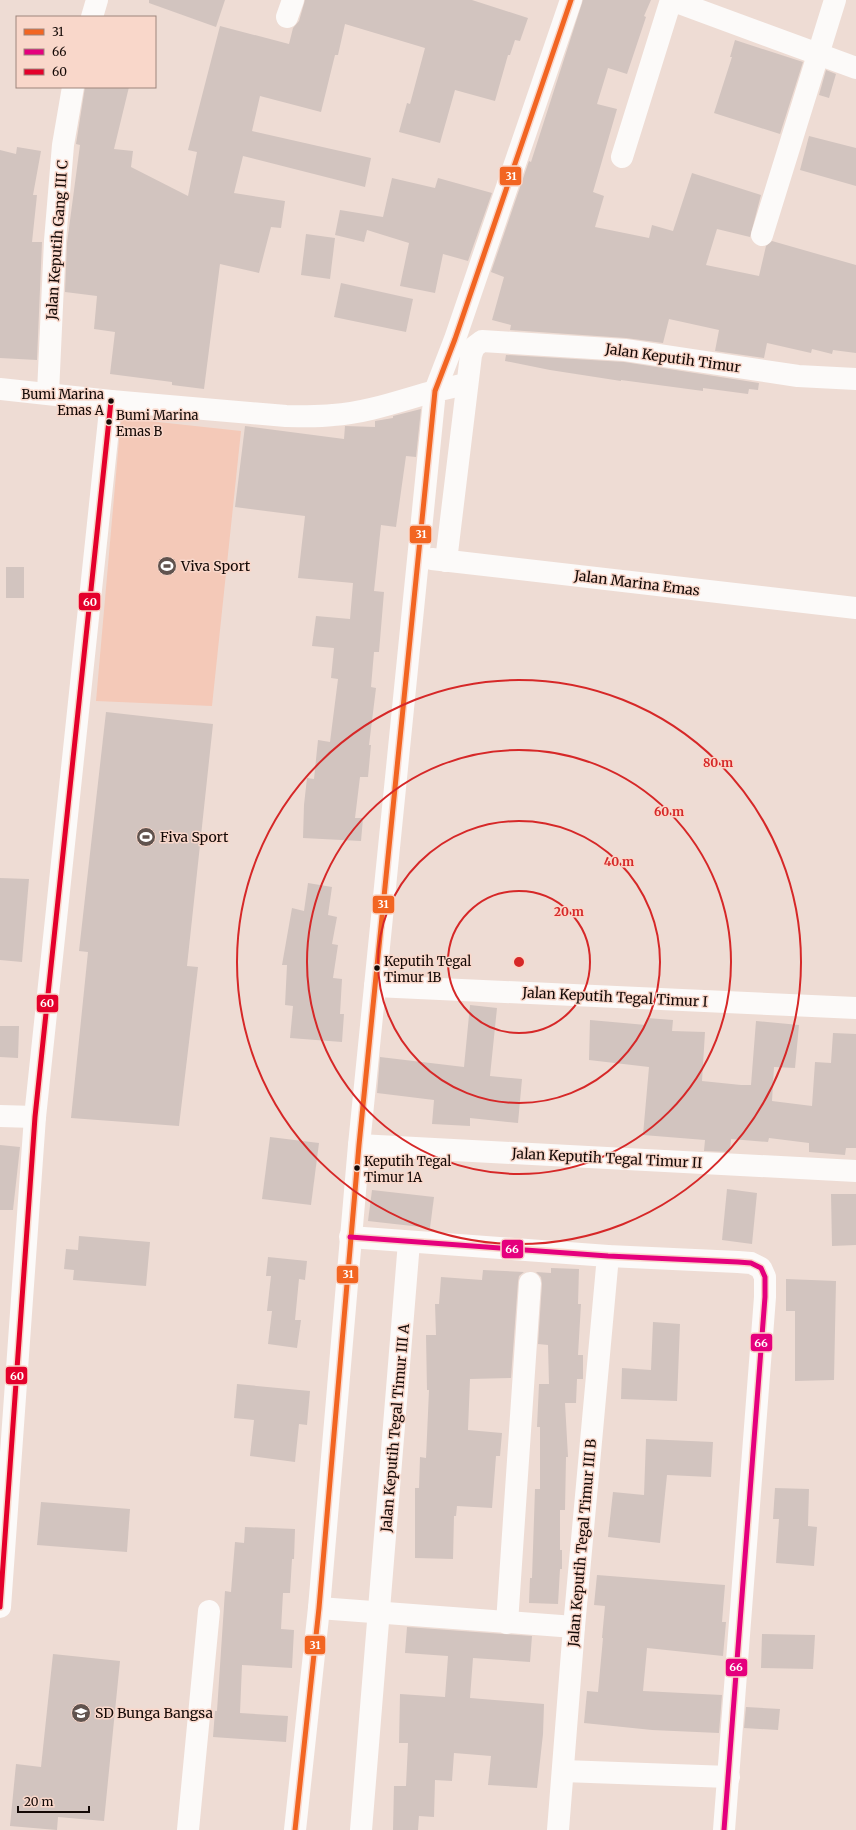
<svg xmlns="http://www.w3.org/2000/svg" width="856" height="1830" font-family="Merriweather,serif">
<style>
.green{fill:#f4c9b8}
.building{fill:#d2c4bf}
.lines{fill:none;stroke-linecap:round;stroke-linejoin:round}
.street{stroke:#fcfaf9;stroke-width:22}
.secondary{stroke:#fcfaf9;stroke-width:22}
.bus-1-casing{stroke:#f9d7ca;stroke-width:8}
.bus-2-casing{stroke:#f9d7ca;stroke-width:8}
.bus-3-casing{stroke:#f9d7ca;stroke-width:8}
.bus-1{stroke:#f26522;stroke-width:5}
.bus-2{stroke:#e5007d;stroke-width:5}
.bus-3{stroke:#e4002b;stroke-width:5}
.ring{fill:none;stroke:#d62828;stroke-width:2}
.bus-dot{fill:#140906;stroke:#f9d7ca;stroke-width:1.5}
.labels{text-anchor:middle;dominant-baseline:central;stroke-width:3;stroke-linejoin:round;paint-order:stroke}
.bus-label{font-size:13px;fill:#140906;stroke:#f9d7ca;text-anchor:start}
.street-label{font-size:14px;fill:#140906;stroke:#f9d7ca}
.poi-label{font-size:14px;fill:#140906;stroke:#f9d7ca;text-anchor:start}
.centre{fill:#d62828;stroke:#f9d7ca;stroke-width:2}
.ring-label{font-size:12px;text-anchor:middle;font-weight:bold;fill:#d62828;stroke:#f9d7ca;stroke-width:3;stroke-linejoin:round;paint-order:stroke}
.line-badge{stroke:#f9d7ca;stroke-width:1.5}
.badge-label{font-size:11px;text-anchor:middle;font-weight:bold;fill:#fff}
</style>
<rect width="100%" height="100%" fill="#eedcd4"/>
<!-- green -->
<polygon class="green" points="121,418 241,431 212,706 96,701"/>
<!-- building -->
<g class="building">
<polygon points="149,0 225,0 216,27 149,3"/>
<polygon points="305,0 472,0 528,18 520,41 515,40 510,55 508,55 495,101 455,90 440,143 399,132 407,103 410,104 425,48 345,24 338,55 335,55 321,112 260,96 252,131 371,158 365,187 243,156 234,193 285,201 281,228 271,227 259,273 220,264 204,389 172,385 172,382 110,374 115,332 94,329 97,296 65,292 67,243 80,145 76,144 85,87 129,87 114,149 133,151 131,167 188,196 197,152 188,150 220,26 289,44 293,28 299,21"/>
<polygon points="583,0 651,0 644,16 646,17 627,74 608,68 597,104 617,109 593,192 604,196 595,227 649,238 652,225 673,231 692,173 761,195 750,237 717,229 706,265 759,276 766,246 772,241 856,265 856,353 833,350 832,354 812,349 811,353 767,343 764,358 715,351 719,330 669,319 663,343 626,338 510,330 511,325 492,320 504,277 491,272 529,161 531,162"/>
<polygon points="735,40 803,62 780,134 714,113 732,57 730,57"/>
<polygon points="826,70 836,74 829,98 819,95"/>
<polygon points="809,136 856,148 856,186 800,170"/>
<polygon points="17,147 41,151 33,195 37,195 32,242 42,242 37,360 0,358 0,150 16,154"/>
<polygon points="392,178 435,188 438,178 492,193 468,261 443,254 435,293 400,286 409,243 367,230 364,242 335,235 340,210 383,217"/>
<polygon points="306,234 335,238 330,279 301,275"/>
<polygon points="341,283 413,299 406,332 334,317"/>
<polygon points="506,355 624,362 759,383 758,390 749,389 748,394 703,388 703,391 621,380 621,381 550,370 505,361"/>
<polygon points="421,409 416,457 406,456 396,527 381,525 374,591 384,592 379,652 374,652 371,687 376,688 369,745 371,745 368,777 360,777 355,818 363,818 361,841 303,838 304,805 307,778 314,779 318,740 330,742 338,679 331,678 334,648 312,646 316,616 350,619 353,583 298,578 305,516 235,507 245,426 344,439 345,426 375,427 375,421 393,418 393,416"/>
<rect x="6" y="567" width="18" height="31"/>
<polygon points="106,712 213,724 187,966 198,967 179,1126 71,1118 88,952 79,951"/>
<polygon points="0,878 29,879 22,962 0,960"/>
<polygon points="308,883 332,887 328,915 337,917 332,944 338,945 333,978 342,979 340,1014 344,1014 342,1042 290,1038 293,1006 285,1005 287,965 282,965 292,908 304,911"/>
<polygon points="470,1005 497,1008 490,1076 522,1079 518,1123 470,1118 470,1126 432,1124 434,1100 377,1093 380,1057 464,1067"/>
<polygon points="647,1018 673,1020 672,1031 705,1032 702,1081 741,1085 751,1085 756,1021 799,1025 795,1068 774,1067 772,1101 812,1106 815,1062 831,1063 833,1033 856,1034 856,1148 846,1148 845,1155 809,1152 809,1143 769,1138 768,1142 731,1139 730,1152 704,1151 705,1140 643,1135 649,1067 589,1060 590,1020 646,1025"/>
<polygon points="0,1026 19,1026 18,1058 0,1057"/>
<polygon points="270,1137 319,1143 311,1205 262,1199"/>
<polygon points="0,1145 20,1147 13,1210 0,1210"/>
<polygon points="727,1189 757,1193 752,1244 722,1240"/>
<polygon points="372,1190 434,1197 430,1228 368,1221"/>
<polygon points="831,1194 856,1194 856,1245 832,1246"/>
<polygon points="79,1236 150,1242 146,1286 73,1280 74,1270 64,1269 66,1249 78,1250"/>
<polygon points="268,1257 307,1261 305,1280 299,1279 295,1320 301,1320 297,1348 268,1344 272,1311 267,1311 271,1276 266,1276"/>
<polygon points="551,1268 579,1269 578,1304 581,1304 578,1355 583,1355 583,1379 577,1379 576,1403 565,1403 568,1457 566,1457 565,1510 560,1510 560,1550 562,1550 562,1569 560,1569 558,1604 529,1603 530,1578 532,1578 535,1489 540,1489 540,1427 537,1427 539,1384 549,1384 548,1345 538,1344 542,1284 541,1277 536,1272 551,1273"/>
<polygon points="483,1270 524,1272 519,1276 518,1282 511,1378 470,1379 468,1430 502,1433 500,1456 496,1456 492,1508 457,1506 456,1516 454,1516 453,1559 415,1558 415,1488 419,1488 420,1457 426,1458 429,1390 427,1390 426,1335 436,1335 435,1304 439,1304 441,1277 482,1280"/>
<polygon points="786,1279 836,1281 834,1380 795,1381 795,1311 786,1311"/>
<polygon points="653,1322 680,1324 677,1401 621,1399 622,1368 651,1370"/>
<polygon points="237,1384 310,1391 307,1425 299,1424 295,1462 250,1456 254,1420 234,1418"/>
<polygon points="646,1439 713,1442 711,1477 667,1475 660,1543 608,1537 613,1492 644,1495"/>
<polygon points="775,1488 809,1489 808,1526 817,1527 814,1566 776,1563 779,1519 773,1519"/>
<polygon points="41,1502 130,1509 127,1552 37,1545"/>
<polygon points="245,1527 295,1529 294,1559 292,1559 290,1593 283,1593 281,1629 294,1630 292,1668 242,1665 240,1713 288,1716 286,1742 213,1737 215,1711 217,1711 225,1591 231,1592 235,1542 244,1543"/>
<polygon points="597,1575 725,1585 722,1622 726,1622 723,1656 647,1648 643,1691 722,1695 719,1733 652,1730 584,1723 587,1691 598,1692 603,1638 602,1638 605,1606 594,1605"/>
<polygon points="407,1627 532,1636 530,1662 473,1658 470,1698 544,1704 543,1734 537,1788 488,1785 491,1756 454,1753 452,1781 435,1780 434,1817 419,1816 418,1830 393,1830 394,1786 406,1786 408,1743 399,1743 400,1694 445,1697 448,1656 405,1653"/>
<polygon points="762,1634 815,1635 813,1669 761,1668"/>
<polygon points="53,1654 120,1661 104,1821 58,1817 57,1830 10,1826 16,1764 41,1767"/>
<polygon points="746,1707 780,1709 778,1730 744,1728"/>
</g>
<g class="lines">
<!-- street -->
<g class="street">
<polyline points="92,17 97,0"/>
<polyline points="287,17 293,0"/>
<polyline points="622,157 671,0 856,68"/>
<polyline points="762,235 835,0"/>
<polyline points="48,393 55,241 63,145 73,87"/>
<polyline points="432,559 856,608"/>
<polyline points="446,561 471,355 474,347 482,341 625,350 798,376 856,379"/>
<polyline points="375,986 856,1008"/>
<polyline points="0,1116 35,1117"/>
<polyline points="359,1145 856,1171"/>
<polyline points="350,1237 608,1256 738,1262 751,1263 761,1268 765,1277 765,1297 724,1830"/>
<polyline points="0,1607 35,1117 111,401"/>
<polyline points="319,1608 574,1627"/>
<polyline points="507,1623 530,1283"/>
<polyline points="563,1771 729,1777"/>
<polyline points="188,1830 209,1611"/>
<polyline points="295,1830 319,1608 359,1145 435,391 466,384"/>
<polyline points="361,1830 409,1242"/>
<polyline points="558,1830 574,1627 608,1256"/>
</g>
<!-- secondary -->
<path class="secondary" d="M0 389 111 401 286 416C302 416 317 417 333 415 367 413 402 400 435 391L455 339 571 0"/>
<!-- bus-1 casing -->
<g class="bus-1-casing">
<polyline id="bus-1" points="295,1830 319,1608 359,1145 435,391 455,339 571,0"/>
</g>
<!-- bus-2 casing -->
<g class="bus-2-casing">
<polyline id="bus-2" points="350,1237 608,1256 738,1262 751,1263 761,1268 765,1277 765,1297 724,1830"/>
</g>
<!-- bus-3 casing -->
<g class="bus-3-casing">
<polyline id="bus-3" points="0,1607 35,1117 111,401"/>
</g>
<!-- bus-1 -->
<use href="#bus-1" class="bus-1"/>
<!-- bus-2 -->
<use href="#bus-2" class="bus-2"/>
<!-- bus-3 -->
<use href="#bus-3" class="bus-3"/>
</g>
<!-- distance rings -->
<g class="ring">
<circle cx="519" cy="962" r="71"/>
<circle cx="519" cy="962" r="141"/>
<circle cx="519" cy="962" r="212"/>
<circle cx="519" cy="962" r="282"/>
</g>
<!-- icons -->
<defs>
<g id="stadium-disc" transform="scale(1)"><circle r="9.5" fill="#60534e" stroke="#f9d7ca"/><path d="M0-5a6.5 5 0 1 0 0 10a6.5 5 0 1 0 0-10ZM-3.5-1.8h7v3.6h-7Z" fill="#fff"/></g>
<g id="school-disc" transform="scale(1)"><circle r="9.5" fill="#60534e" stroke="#f9d7ca"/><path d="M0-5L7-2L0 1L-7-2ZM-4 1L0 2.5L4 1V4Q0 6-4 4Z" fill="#fff"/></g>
</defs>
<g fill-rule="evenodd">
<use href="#stadium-disc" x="167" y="566"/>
<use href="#stadium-disc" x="146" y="837"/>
<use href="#school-disc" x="81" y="1713"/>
</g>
<!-- markers -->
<g class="bus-dot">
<circle cx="111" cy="401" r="3.5"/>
<circle cx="109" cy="422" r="3.5"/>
<circle cx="377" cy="968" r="3.5"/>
<circle cx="357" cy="1168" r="3.5"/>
</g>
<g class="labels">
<!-- bus labels -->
<g class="bus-label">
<text x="104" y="394" text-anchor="end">Bumi Marina<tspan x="104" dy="16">Emas A</tspan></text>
<text x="116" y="415">Bumi Marina<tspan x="116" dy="16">Emas B</tspan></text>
<text x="384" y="961">Keputih Tegal<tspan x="384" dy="16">Timur 1B</tspan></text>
<text x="364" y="1161">Keputih Tegal<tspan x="364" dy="16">Timur 1A</tspan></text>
</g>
<!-- street labels -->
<g class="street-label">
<text transform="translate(57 240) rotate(-86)">Jalan Keputih Gang III C</text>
<text transform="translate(673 358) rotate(8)">Jalan Keputih Timur</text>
<text transform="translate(637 583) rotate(7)">Jalan Marina Emas</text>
<text transform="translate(615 997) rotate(3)">Jalan Keputih Tegal Timur I</text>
<text transform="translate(607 1158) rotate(3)">Jalan Keputih Tegal Timur II</text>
<text transform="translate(395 1428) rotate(-85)">Jalan Keputih Tegal Timur III A</text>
<text transform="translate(582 1543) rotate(-85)">Jalan Keputih Tegal Timur III B</text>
</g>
<!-- poi labels -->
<g class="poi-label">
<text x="181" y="566">Viva Sport</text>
<text x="160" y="837">Fiva Sport</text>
<text x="95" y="1713">SD Bunga Bangsa</text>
</g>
</g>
<circle cx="519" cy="962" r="6" class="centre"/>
<g class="ring-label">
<text x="718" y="767">80 m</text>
<text x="669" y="816">60 m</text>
<text x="619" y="866">40 m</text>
<text x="569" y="916">20 m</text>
</g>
<g class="line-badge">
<rect x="499" y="166" width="23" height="20" rx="4" fill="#f26522"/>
<rect x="409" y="525" width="23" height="19" rx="4" fill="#f26522"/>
<rect x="78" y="592" width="23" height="19" rx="4" fill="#e4002b"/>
<rect x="372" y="895" width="23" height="19" rx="4" fill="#f26522"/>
<rect x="36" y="994" width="23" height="19" rx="4" fill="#e4002b"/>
<rect x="501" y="1239" width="23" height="20" rx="4" fill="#e5007d"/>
<rect x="336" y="1265" width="23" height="19" rx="4" fill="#f26522"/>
<rect x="750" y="1333" width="23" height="19" rx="4" fill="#e5007d"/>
<rect x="5" y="1366" width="23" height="19" rx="4" fill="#e4002b"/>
<rect x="304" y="1635" width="22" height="20" rx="4" fill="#f26522"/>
<rect x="725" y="1658" width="23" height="19" rx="4" fill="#e5007d"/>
</g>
<g class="badge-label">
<text x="511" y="180">31</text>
<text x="421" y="538">31</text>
<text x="90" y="606">60</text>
<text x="383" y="908">31</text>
<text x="47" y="1007">60</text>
<text x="512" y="1253">66</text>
<text x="348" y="1278">31</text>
<text x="761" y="1347">66</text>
<text x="17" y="1380">60</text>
<text x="315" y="1649">31</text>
<text x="736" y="1671">66</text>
</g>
<!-- legend -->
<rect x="16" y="16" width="140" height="72" fill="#f9d7ca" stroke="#9d857c"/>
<rect x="24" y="29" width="20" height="6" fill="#f26522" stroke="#9d857c"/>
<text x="52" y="36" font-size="12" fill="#140906">31</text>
<rect x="24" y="49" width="20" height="6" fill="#e5007d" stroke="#9d857c"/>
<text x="52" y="56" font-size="12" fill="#140906">66</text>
<rect x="24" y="69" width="20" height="6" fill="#e4002b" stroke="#9d857c"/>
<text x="52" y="76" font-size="12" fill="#140906">60</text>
<!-- scale -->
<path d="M18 1806v6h71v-6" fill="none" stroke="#140906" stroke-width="2"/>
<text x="24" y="1806" font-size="12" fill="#140906" stroke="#f9d7ca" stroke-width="3" paint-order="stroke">20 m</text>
</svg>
